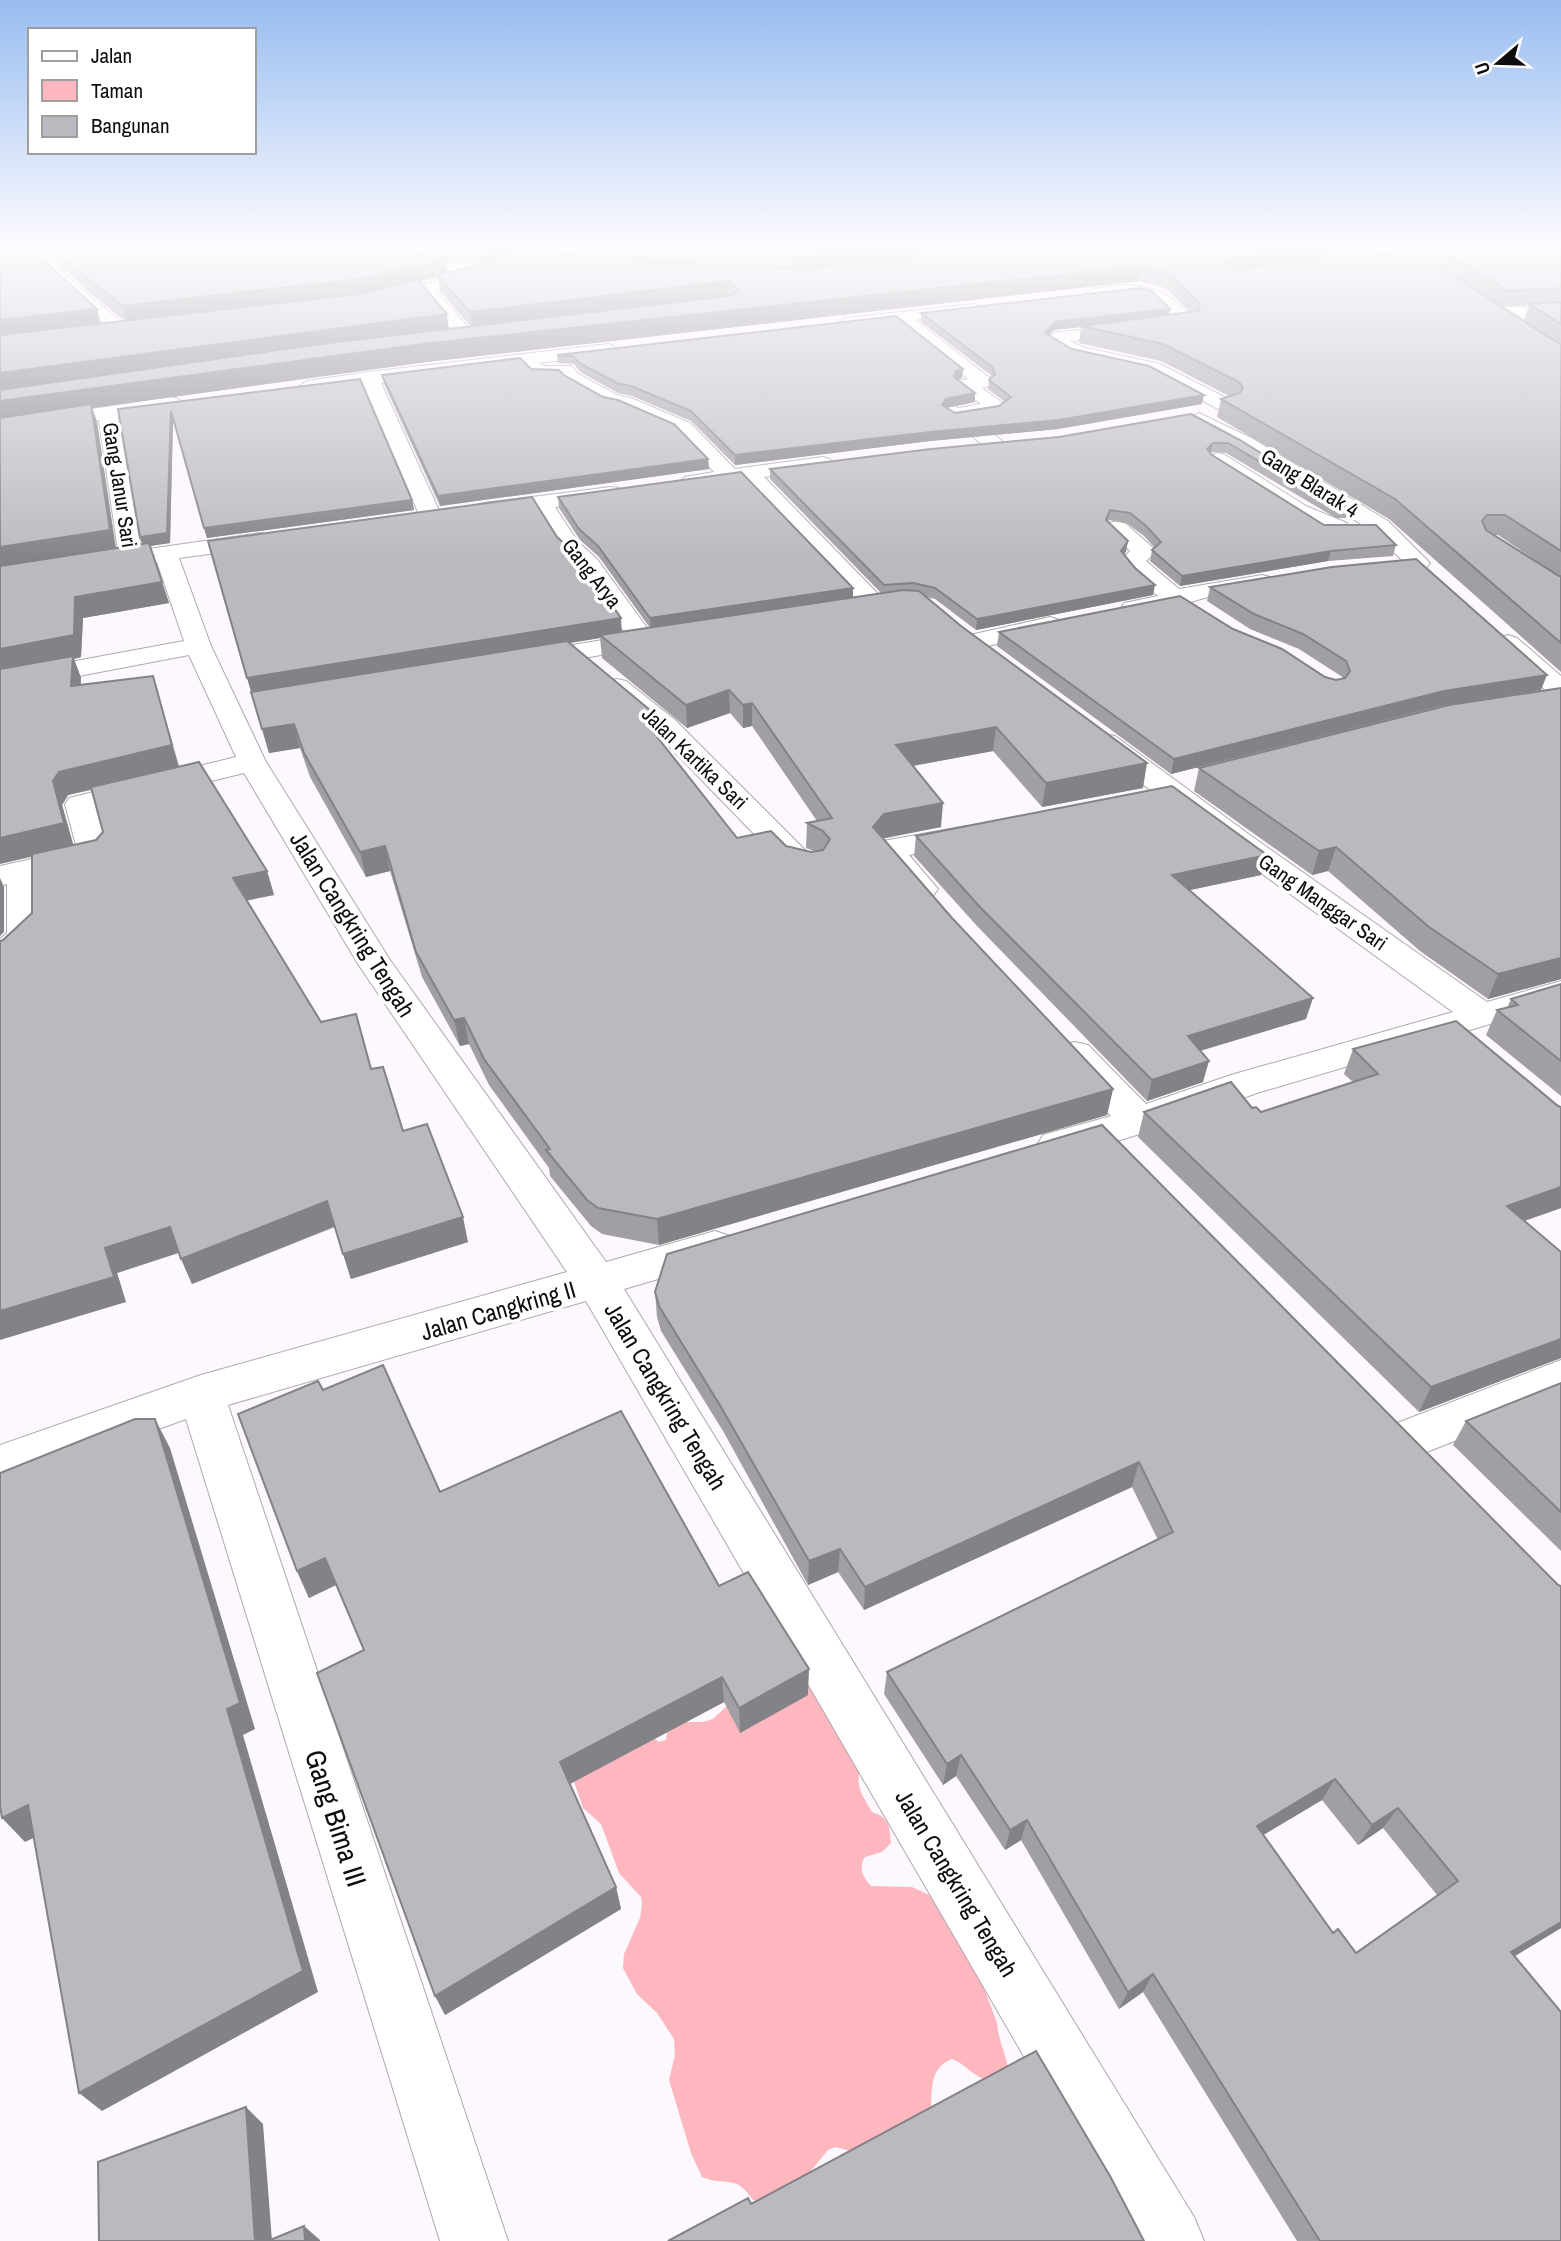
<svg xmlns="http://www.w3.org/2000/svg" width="1561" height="2241" font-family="'Archivo Narrow',sans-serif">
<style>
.green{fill:#feb7be}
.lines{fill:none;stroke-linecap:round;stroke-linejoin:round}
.street-casing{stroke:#afa9af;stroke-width:2}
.secondary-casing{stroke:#afa9af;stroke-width:2}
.street{fill:#fff;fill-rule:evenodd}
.secondary{fill:#fff;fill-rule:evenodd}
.rail{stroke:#545154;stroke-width:2.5;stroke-dasharray:5 5;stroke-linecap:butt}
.wall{fill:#a19fa5;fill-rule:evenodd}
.shaded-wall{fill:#838286}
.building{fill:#bbb9c0;stroke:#838286;stroke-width:2;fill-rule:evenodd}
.labels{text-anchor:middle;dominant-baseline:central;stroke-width:7;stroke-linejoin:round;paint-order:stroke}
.far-street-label{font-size:21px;fill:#0e0c0e;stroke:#fff}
.street-label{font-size:24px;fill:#0e0c0e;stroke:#fff}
.near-street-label{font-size:28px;fill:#0e0c0e;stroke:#fff}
</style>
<rect width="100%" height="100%" fill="#fdf7fe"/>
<!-- green -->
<path class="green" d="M807 1675 861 1767C854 1786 863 1796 872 1812 890 1818 889 1825 891 1843L882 1852 865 1857C858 1868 863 1877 871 1886L912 1887 944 1902 958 1917 997 2023C998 2039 1005 2052 1008 2067L984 2079C972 2075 964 2063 952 2059 929 2068 932 2090 931 2111L857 2153 836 2147 828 2150 802 2182 771 2203 753 2200C735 2173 726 2187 702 2177L691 2153 669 2080 675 2055 674 2039 657 2013 637 1994 623 1968 624 1954 640 1918 642 1904 641 1897 619 1873 601 1824 583 1808 571 1773 641 1728 659 1742 666 1740 668 1728 684 1722H703L713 1719 731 1702Z"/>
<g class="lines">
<!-- street casing -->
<g class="street-casing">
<g id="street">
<polygon points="23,249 38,249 88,295 130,328 133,332 130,336 118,336 76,301"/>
<polygon points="310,249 348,249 486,267 494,272 486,277 317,253"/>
<polygon points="425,283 431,285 472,332 475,336 472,340 460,340 419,291 417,288"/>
<path d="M1124 285C1154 284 1177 298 1195 322L1181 330 1070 341 1082 347 1160 364 1234 402 1237 406 1234 410H1220L1148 372 1071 355 1047 341 1054 333 1060 332 1176 320C1167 311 1157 300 1145 296 1128 290 1098 307 1085 294L1093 289Z"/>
<polygon points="974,304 980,306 982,309 980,312 915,320 990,378 992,382 990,386 982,388 1008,407 1005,411 971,417 1001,440 1004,444 1001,448 987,448 935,407 945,401 958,408 981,404 956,385 958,381 968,379 897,322 846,328 838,323 846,318"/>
<polygon points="609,344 618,349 615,353 539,363 544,366 572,366 578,374 617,395 631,398 690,423 735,469 823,457 830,459 833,463 830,467 764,477 885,601 888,606 885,611 876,613 867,611 743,480 692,487 685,485 681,481 685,477 714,472 676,431 619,407 605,404 566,382 561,376 540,377 527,371 525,365 381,383 442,517 439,522 423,522 420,517 363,385 307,393 298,387 307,381 369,372"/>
<polygon points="171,397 178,399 181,403 178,407 118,417 141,550 261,533 269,535 272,540 269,545 261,547 179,558 211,646 266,762 390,960 606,1262 715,1231 730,1236 736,1247 730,1258 624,1289 1194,2217 1204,2241 1131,2241 586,1301 228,1405 508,2241 440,2241 186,1419 0,1487 0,1445 201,1375 567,1272 358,964 244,773 96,809 110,854 105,861 39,876 41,936 12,963 0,966 0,939 7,933 7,884 0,886 0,866 77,849 65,804 69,798 236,757 189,655 0,691 0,675 184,641 157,562 131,565 123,563 119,558 99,420 0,435 0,423"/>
<polygon points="1199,413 1253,439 1388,521 1430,563 1426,568 1410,568 1372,531 1239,447 1192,423 1189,419"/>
<path d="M1218 453 1225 455 1306 506 1347 523 1350 528 1347 533C1312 541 1240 483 1211 463L1208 459 1211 455Z"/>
<polygon points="611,487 619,488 622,493 619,498 555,507 578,542 597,559 650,632 663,634 667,639 663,644 527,668 518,666 514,660 518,654 627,636 581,569 561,551 535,510 484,517 476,515 473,510 476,505 484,503"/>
<path d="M1117 521 1125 523 1152 547 1156 552 1146 561 1179 589 1262 575 1270 577 1274 582 1270 587C1246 593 1218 593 1194 601 1174 608 1146 619 1124 613L1121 608 1124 603 1158 596 1135 577 1121 560 1130 551 1106 528 1109 523Z"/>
<polygon points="1050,617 1059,620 1063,625 1059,630 970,650 961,647 957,642 961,637"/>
<polygon points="1508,635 1517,638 1561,676 1561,698 1552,696 1499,648 1495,643 1499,638"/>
<polygon points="617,679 626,681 675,720 809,854 819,857 824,864 819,871 808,873 787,868 655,732 608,693 604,687 608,681"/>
<polygon points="1105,734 1115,736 1254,838 1487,1002 1561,981 1561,1003 1257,1093 1153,1130 1057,1159 1043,1155 1037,1145 1043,1135 1111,1116 1062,1063 1057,1054 1062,1045 1075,1042 1088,1045 1146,1104 1231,1075 1453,1012 1232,852 1095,748 1091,742 1095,736"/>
<polygon points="967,826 978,828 982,835 978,842 909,855 938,889 933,896 922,899 911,896 874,852 883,841"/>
<polygon points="1561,1360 1561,1399 1409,1459 1392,1453 1385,1439 1392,1425"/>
</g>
</g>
<!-- secondary casing -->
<g class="secondary-casing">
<g id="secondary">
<polygon points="534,249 554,249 491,275 375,306 367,301 369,298 481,269"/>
<polygon points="1391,249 1408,249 1461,284 1459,287 1447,287"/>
<polygon points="1466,274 1561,329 1561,341 1460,282 1458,279"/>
</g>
</g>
<!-- street -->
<use href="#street" class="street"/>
<!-- secondary -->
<use href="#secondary" class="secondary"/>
<!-- rail -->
<polyline class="rail" points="1378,253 1419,249"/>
</g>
<!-- wall -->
<g class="wall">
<path d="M42 249H527L521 251 547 254 546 249H1399L1397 255 1419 254 1412 249H1561V345L1524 321 1529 306 1503 307 1561 345V672L1389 519 1217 417 1221 399 1229 396 1161 361 1079 343 1081 327 1054 330 1050 335 1072 349 1202 404 1058 429 930 441 735 465 691 421 632 396 618 393 580 372 574 364 558 363 557 355 963 369 962 378 957 379 975 393V402L947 408 955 413 999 406 1005 402 988 389 989 380 992 377V376L921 322V313L1169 315 1190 312 1165 288 1140 281 426 362 92 408 97 422 116 548 142 544 140 537 118 409 360 379 412 500 414 510 207 538 173 421 170 543 150 546 169 603 83 618 81 657 74 659 81 678 80 685 153 676 179 766 267 871 274 895 247 900 321 1022 371 1069 403 1131 468 1242 351 1279 335 1227 192 1284 179 1253 117 1273 126 1302 3 940 32 913 97 309 101 323 125 321 90 293ZM446 259 469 262 483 264 448 272ZM438 277 440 291 471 327 449 329 419 282ZM1495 535H1498L1559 576ZM91 790 103 832 96 840 73 845 62 805 68 795Z"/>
<polygon points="531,369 564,375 708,459 709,469 440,506 384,384 382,375"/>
<path d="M1191 414 1349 508 1347 518H1336L1226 453 1211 452 1210 453 1212 455 1324 525 1396 545 1393 556 1328 561 1180 586 1150 561 1152 550 1155 548 1144 536 1128 524 1109 520 1108 522 1128 541 1126 551 1124 555 1153 595 976 630 935 599 926 597 1143 788 1042 807 993 751 913 766 941 827 882 839 952 918 1113 1089 1107 1115 659 1245 602 1234 591 1226 550 1176 549 1168 489 1085 469 1044 460 1046 422 977 390 871 366 877 310 777 300 748 269 753 208 541 557 537 622 632 650 628 599 557 580 540 559 508 558 497 853 597 881 593 770 479V469L1059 437ZM600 638 602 658 687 728 730 713 743 728 752 726 817 821 807 823 806 848 814 851 811 852 786 846 737 838 658 738 569 643Z"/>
<polygon points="1210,587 1541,690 1561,979 1488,999 1420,951 1328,871 1312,875 1194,791 1199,768 1449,705 1171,774 997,646 999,632 1233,629 1325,677 1336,680 1343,678 1341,676 1299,649 1250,629 1207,601"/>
<polygon points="916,836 1267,855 1261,875 1189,890 1306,1019 1200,1051 1203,1082 1147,1101 977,926 914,856"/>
<polygon points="1561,984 1561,1096 1486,1035 1497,1010 1507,1008 1511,999"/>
<polygon points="1353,1049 1561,1107 1561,1208 1524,1221 1561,1252 1561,1358 1419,1412 1138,1137 1144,1112 1252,1108 1261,1112 1353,1082 1344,1074"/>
<path d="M655 1292 1561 1586V1928L1515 1956 1561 2241H1297L1143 1992 1119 2009 1021 1840 1005 1850 956 1776 943 1785 884 1694 887 1672 1158 1540 1132 1487 864 1610 838 1572 808 1585 723 1431 661 1331 657 1317ZM1322 1800 1358 1845 1383 1828 1437 1895 1356 1953 1333 1933 1263 1835Z"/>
<polygon points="1561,1383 1561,1551 1453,1445 1466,1421"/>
<polygon points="323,1390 440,1492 719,1586 808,1695 740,1733 724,1702 570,1784 616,1887 621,1909 445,2015 364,1650 336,1585 309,1598 297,1571"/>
</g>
<!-- shaded-wall -->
<g class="shaded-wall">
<polygon points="484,249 527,249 486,264"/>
<polygon points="862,249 920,249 920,259 798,269 798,254"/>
<polygon points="1285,249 1332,249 1330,258 1230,270 1222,263 1233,255"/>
<polygon points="446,259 448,274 437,275 438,277 363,295 127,323 123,306"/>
<polygon points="1142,266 1140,281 426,362 92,408 97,422 116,551 0,569 0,401 423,344"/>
<polygon points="728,281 729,297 472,328 470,312"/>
<polygon points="97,309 101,326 0,337 0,320"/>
<polygon points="1170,309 1168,317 1081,326 1081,327 1054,330 1044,341 1045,333 1055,322"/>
<polygon points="447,314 449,331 0,391 0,373"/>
<polygon points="963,369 962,378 956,380 954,377 956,371"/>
<polygon points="975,393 975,402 945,408 942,405 946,399"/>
<polygon points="1204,395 1202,404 1058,429 930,441 735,465 735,455"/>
<polygon points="171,411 173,421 170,543 143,547 140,537"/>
<polygon points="1213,443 1211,452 1205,459 1207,449"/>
<polygon points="708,459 709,469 440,506 438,496"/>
<polygon points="412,500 414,510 207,538 204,528"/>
<polygon points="1128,541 1126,551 1119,562 1121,551"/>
<polygon points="1331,551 1328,561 1180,586 1182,576"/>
<polygon points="162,582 169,603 83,618 81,657 74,659 81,678 80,708 0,672 0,649 75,597"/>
<polygon points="1155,585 1153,595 976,630 977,619"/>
<polygon points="853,588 853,599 651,629 650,618"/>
<polygon points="621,618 622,634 600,635 600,638 252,695 247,678"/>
<polygon points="1547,675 1541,690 1439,706 1171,774 1174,759 1444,691"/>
<polygon points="153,676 179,768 68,795 62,805 74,847 0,864 0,838 53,781 59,772"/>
<polygon points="729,690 730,713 687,728 686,705"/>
<polygon points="752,703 752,726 743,728 743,705"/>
<polygon points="656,715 658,739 643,719"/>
<polygon points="294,724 300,748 269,753 262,729"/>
<polygon points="996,727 993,751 895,769 896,745"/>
<polygon points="1147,763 1143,788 1042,807 1046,783"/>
<polygon points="943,803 941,827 883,838 873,827 884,814"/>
<polygon points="385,846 390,871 366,877 360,852"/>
<polygon points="1336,847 1328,871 1312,875 1319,851"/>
<polygon points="1267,855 1261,875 1167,895 1172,875"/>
<polygon points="267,871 274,895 240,902 233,878"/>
<polygon points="0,878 4,887 4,932 0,936"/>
<polygon points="1561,958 1561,979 1488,999 1498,974"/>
<polygon points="1313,998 1306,1019 1182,1056 1188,1036"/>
<polygon points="464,1018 469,1044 460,1046 454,1020"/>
<polygon points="1209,1061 1203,1082 1147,1101 1152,1080"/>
<polygon points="1113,1089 1107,1115 659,1245 657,1219"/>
<polygon points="1561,1187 1561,1208 1495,1231 1507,1206"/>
<polygon points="327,1201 335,1226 192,1284 181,1259"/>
<polygon points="463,1217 468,1242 351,1279 343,1254"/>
<polygon points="170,1227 180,1252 117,1273 126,1302 0,1340 0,1311 105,1248"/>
<polygon points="1561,1339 1561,1358 1419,1412 1431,1387"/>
<polygon points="155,1419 170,1448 255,1729 243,1735 318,1992 102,2111 79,2093 227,1709"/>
<polygon points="1139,1462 1132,1487 864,1610 865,1587"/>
<polygon points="840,1549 838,1572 808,1585 809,1561"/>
<polygon points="325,1558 336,1585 309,1598 297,1571"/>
<polygon points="809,1669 808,1695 740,1733 739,1708"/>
<polygon points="722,1677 724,1702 566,1786 560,1762"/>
<polygon points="961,1755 956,1776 943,1785 947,1764"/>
<polygon points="1335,1779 1322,1800 1245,1846 1257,1826"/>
<polygon points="28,1805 50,1830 25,1842 2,1818"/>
<polygon points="1398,1808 1383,1828 1358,1845 1372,1825"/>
<polygon points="1027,1820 1021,1840 1005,1850 1010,1830"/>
<polygon points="616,1887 621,1909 445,2015 435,1996"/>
<polygon points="1561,1922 1561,1928 1492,1970 1511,1952"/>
<polygon points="1153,1974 1143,1992 1119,2009 1128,1992"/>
<polygon points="246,2107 263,2124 272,2241 255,2241"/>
<polygon points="304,2226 320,2240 320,2241 305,2241"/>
</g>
<!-- building -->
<g class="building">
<polygon points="0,249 31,249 97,309 0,320"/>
<polygon points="54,249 374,249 446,259 360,279 123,306 85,277"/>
<polygon points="682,249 862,249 798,254"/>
<polygon points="928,249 1285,249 1233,255 1222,263 1233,270 1334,258 1420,254 1561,345 1561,551 1505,515 1487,515 1482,521 1486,530 1559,576 1561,576 1561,643 1395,499 1221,399 1240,393 1243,388 1239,382 1163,344 1081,326 1198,311 1200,305 1198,301 1167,272 1142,266 423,344 0,401 0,390 328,343 729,296 739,290 728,281 470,312 437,275 485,264 517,251 621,261 798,269 921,259 931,251"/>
<polygon points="1440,249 1561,249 1561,288 1508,291"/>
<polygon points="418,280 447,314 0,373 0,335 360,294"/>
<polygon points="1140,288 1152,291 1170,309 1055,322 1045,333 1072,349 1149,366 1204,395 1059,420 930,432 735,455 691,411 631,386 617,383 579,363 573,356 557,355 896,316 963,369 956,371 954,377 975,393 946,399 942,405 955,413 999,406 1011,397 989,380 995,374 992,367 921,313"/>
<polygon points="1561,302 1561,324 1529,304"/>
<polygon points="520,358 531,369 559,370 564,375 603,397 618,400 674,424 708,459 438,496 382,375"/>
<polygon points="360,379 412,500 204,528 171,411 167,533 140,537 118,409"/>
<polygon points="91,404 110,530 0,547 0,418"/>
<polygon points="1191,414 1240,440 1349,508 1338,508 1228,443 1213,443 1207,449 1212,455 1324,525 1376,525 1396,545 1331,551 1182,576 1152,550 1161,542 1146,526 1130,513 1110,510 1106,520 1128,541 1121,551 1135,568 1155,585 977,619 935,588 913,583 884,585 770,469 931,449 1059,437"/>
<polygon points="741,472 853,588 650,618 598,546 579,529 558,497"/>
<polygon points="532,497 557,537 577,555 621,618 247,678 208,541"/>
<polygon points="149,543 162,582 75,597 74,635 0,649 0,566"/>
<polygon points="1416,559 1547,675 1444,691 1174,759 999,632 1180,596 1233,629 1282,649 1325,677 1336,680 1345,678 1350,671 1346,661 1303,634 1254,614 1210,587 1332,567"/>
<polygon points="903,590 919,591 961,626 1147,763 1046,783 996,727 896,745 943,803 884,814 873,827 952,918 1113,1089 657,1219 598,1208 587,1200 546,1150 550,1149 484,1059 464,1018 454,1020 416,952 385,846 360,852 304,753 294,724 262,729 251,692 567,641 656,715 643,719 737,838 771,831 786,846 811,852 823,850 830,839 823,831 807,823 832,818 752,703 743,705 729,690 686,705 600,635"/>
<polygon points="73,656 71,686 153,676 172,745 59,772 53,781 64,823 0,838 0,669"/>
<polygon points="1561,688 1561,958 1498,974 1429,927 1336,847 1319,851 1199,768 1449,705"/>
<polygon points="199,762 267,871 233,878 321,1022 356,1014 371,1069 383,1067 403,1131 427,1124 463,1217 343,1254 327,1201 181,1259 170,1227 105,1248 114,1277 0,1311 0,941 3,940 32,913 32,854 96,840 103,832 91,787"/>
<polygon points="1172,786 1267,855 1172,875 1313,998 1188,1036 1209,1061 1152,1080 979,906 916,836"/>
<polygon points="1561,984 1561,1061 1497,1010 1518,1005 1511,999"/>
<polygon points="1456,1021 1558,1106 1561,1107 1561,1187 1507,1206 1561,1252 1561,1339 1431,1387 1144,1112 1231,1082 1252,1108 1256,1107 1261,1112 1378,1074 1353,1049"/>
<path d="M1102 1125 1558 1585 1561 1586V1922L1511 1952 1561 2012V2241H1320L1153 1974 1128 1992 1027 1820 1010 1830 961 1755 947 1764 887 1672 1173 1532 1139 1462 865 1587 840 1549 809 1561 721 1407 659 1306 655 1292 667 1254ZM1335 1779 1372 1825 1398 1808 1458 1881 1356 1953 1338 1929 1333 1933 1257 1826Z"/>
<polygon points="383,1365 440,1492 621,1411 719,1586 748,1572 809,1669 739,1708 722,1677 560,1762 616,1887 435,1996 317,1673 364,1650 325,1558 297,1571 238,1414 318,1381 323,1390"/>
<polygon points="1561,1383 1561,1512 1466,1421"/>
<polygon points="135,1419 155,1419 240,1703 227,1709 303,1971 79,2093 28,1805 2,1818 0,1806 0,1473"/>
<polygon points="1036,2051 1110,2176 1144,2241 668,2241 748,2198 751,2204"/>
<polygon points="246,2107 255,2241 99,2241 98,2162"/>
<polygon points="304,2226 305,2241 268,2241"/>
</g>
<!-- sky -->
<linearGradient id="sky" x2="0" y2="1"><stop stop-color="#98bdf0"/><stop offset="0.44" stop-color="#fefbff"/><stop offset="1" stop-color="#fefbff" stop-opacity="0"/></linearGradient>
<rect width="1561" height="562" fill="url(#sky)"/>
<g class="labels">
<!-- far-street labels -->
<g class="far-street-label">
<text transform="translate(1310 483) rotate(32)">Gang Blarak 4</text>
<text transform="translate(120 485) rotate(81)">Gang Janur Sari</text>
<text transform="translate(592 573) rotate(52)">Gang Arya</text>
<text transform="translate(695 758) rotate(44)">Jalan Kartika Sari</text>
<text transform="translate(1323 902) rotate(35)">Gang Manggar Sari</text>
</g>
<!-- street labels -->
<g class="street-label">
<text transform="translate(353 924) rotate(58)">Jalan Cangkring Tengah</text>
<text transform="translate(498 1310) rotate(-16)">Jalan Cangkring II</text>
<text transform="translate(666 1396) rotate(59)">Jalan Cangkring Tengah</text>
<text transform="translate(957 1883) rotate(59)">Jalan Cangkring Tengah</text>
</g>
<!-- near-street labels -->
<g class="near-street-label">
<text transform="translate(336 1818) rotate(72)">Gang Bima III</text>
</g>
</g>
<!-- legend -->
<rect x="28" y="28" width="228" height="126" fill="#ffffff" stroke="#9f9e9f" stroke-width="2"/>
<rect x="42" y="51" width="35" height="10" fill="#ffffff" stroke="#9f9e9f" stroke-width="2"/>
<text x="91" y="63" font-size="21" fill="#0e0c0e">Jalan</text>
<rect x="42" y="80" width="35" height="21" fill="#feb7be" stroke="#9f9e9f" stroke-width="2"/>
<text x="91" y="98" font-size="21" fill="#0e0c0e">Taman</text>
<rect x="42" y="116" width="35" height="21" fill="#bbb9c0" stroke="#9f9e9f" stroke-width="2"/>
<text x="91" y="133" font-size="21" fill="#0e0c0e">Bangunan</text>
<!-- north arrow -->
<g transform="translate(1498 63) rotate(251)" stroke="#ffffff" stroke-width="5" paint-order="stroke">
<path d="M0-5L12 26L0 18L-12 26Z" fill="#0e0c0e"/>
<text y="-10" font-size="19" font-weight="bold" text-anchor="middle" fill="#0e0c0e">U</text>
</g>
</svg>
